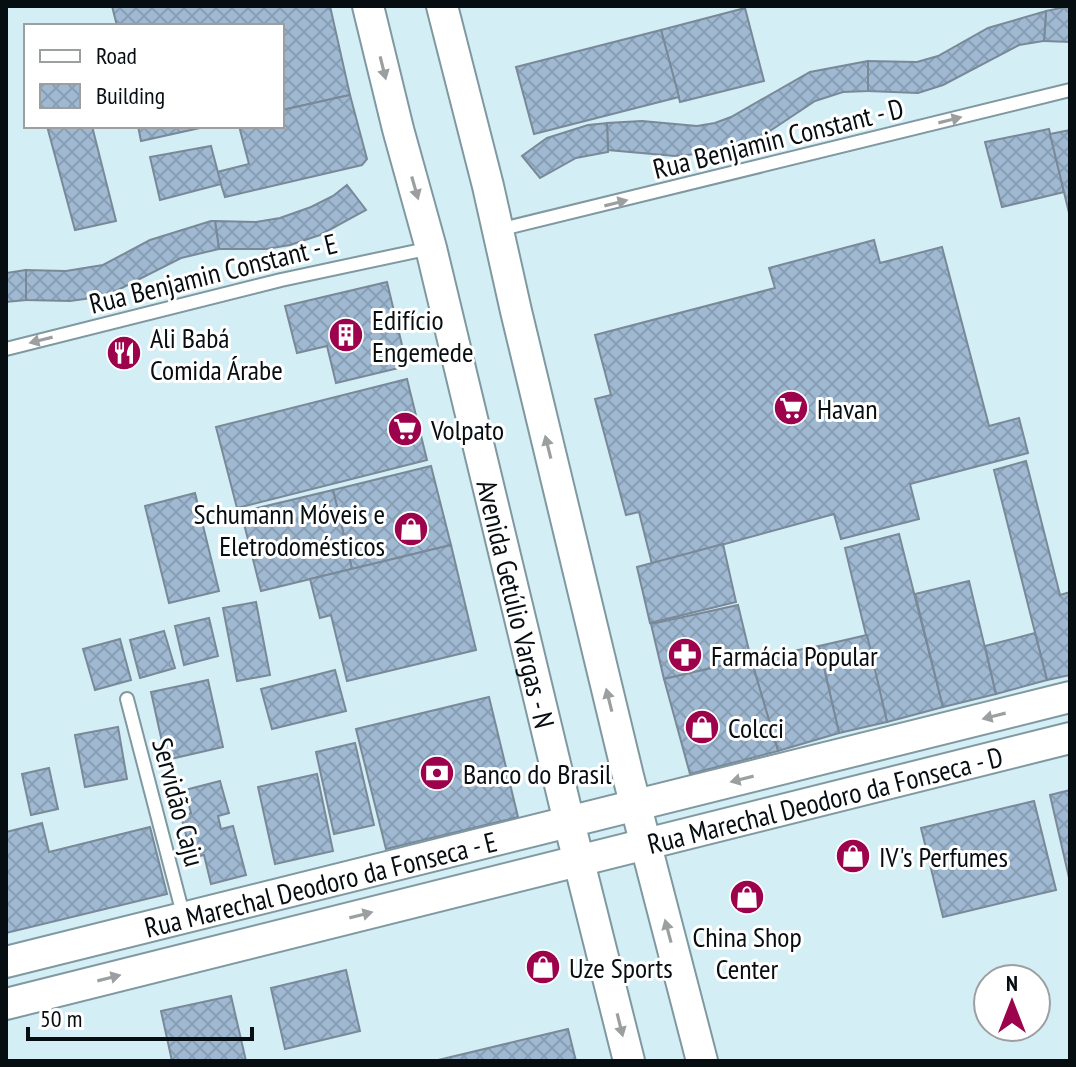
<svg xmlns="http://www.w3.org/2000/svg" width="1076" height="1067" font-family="'PT Sans Narrow',sans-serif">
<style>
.building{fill:url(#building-cross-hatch);stroke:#798998;stroke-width:2}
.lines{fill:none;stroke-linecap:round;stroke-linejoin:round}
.service-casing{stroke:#8098a0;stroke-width:16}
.tertiary-casing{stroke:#8098a0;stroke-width:34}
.service{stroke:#fff;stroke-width:12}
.tertiary{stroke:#fff;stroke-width:30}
.oneway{fill:#9b9fa0}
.labels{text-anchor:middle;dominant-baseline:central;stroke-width:6;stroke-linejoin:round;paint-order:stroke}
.street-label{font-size:28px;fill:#060e11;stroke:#fff}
.poi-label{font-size:28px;fill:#060e11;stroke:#fff;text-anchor:start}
</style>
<defs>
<pattern id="building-cross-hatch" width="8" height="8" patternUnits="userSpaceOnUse" patternTransform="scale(2)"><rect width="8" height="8" fill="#a0b9d2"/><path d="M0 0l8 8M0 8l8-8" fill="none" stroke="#889eb3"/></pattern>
</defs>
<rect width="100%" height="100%" fill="#d4eef6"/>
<!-- building -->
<g class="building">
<polygon points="112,6 330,6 350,95 282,110 282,26 117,26"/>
<polygon points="1065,7 1070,8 1070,42 1044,41 1046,11"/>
<polygon points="745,8 764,81 680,102 661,30"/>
<polygon points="1046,11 1044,41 1019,45 943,85 918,93 868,91 868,61 917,62 938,56 988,28"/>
<polygon points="661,30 679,97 534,134 516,67"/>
<polygon points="868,61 868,91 843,92 815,101 770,131 744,144 719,152 675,156 608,150 607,123 642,121 697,126 715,123 731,117 810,72"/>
<polygon points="350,95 367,159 362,165 225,197 217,172 249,164 239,126 282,126 282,110"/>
<polygon points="607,123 608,152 576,158 540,178 522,156 547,138 588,125"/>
<polygon points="47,126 92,126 116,221 75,230"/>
<polygon points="138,126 209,126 141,141"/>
<polygon points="1049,129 1064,192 1002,207 985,142"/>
<polygon points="1070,130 1070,217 1050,134"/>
<polygon points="211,146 221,184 160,200 150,157"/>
<polygon points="347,185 366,210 320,235 290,245 266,249 219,249 215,221 256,222 280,218 311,207 333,196"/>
<polygon points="211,221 215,221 219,249 181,258 106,296 70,301 26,300 26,270 66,271 103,265 150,240"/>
<polygon points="874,240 880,263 942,247 989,426 1019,418 1028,453 910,484 919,519 841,539 834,514 652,564 639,512 626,515 595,399 611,395 595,335 775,288 769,268"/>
<polygon points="26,270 26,300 6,302 6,273"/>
<polygon points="387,282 407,366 336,383 327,346 297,353 285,306"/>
<polygon points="407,379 427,460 237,508 216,427"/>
<polygon points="1026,461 1060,595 1070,592 1070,675 1047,680 994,470"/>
<polygon points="431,466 451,545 352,569 333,490"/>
<polygon points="333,490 352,569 261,591 241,512"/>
<polygon points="195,493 219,591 169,603 145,506"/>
<polygon points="899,534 943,707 887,722 845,548"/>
<polygon points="723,544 736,602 650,623 637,567"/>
<polygon points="451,545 476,650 347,681 331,615 320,618 310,579"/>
<polygon points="969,581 996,694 943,707 915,594"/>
<polygon points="256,602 270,675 237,681 223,608"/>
<polygon points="738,605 751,659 664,679 651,624"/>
<polygon points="209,618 218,656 184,665 175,626"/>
<polygon points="164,631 175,668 140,678 130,640"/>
<polygon points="1035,633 1047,680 996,694 985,646"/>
<polygon points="867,635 887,722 839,733 819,646"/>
<polygon points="120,639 131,680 95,690 83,649"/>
<polygon points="819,646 839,733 778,751 751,659"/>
<polygon points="751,659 778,751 690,774 664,679"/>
<polygon points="335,670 346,711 272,729 261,689"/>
<polygon points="208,680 223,747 166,760 151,692"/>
<polygon points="489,697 518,817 386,849 356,729"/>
<polygon points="118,727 127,779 85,787 75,735"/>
<polygon points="355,743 374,825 334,834 316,752"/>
<polygon points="49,768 58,809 31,815 22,774"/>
<polygon points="317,774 333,851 275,864 258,787"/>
<polygon points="220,781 229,813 218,816 221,829 233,826 246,875 211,884 204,855 192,858 181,816 191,813 185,790"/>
<polygon points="1070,790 1070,882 1050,795"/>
<polygon points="1034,801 1056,890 943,917 921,828"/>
<polygon points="42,823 49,852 150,827 167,894 6,933 6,832"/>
<polygon points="346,970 360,1031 285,1049 271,988"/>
<polygon points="231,996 246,1061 172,1061 161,1011"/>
<polygon points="568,1029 576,1061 434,1061"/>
</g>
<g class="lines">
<!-- service casing -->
<g class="service-casing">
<g id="service">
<polyline points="498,230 1070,90"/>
<polyline points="6,349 281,280 431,248"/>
<polyline points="127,699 184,918"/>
</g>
</g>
<!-- tertiary casing -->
<g class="tertiary-casing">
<g id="tertiary">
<path id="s1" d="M368 6 398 129 431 248 569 822 629 1061"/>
<polyline points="442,6 488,186 516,311 628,776 702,1061"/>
<path id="s2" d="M6 962 1070 697"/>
<path id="s3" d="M6 1004 1070 738"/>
</g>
</g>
<!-- service -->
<use href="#service" class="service"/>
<!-- tertiary -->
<use href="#tertiary" class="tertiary"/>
</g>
<!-- one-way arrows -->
<defs><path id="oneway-solid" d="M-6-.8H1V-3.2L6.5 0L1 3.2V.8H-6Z" transform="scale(2)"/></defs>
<g class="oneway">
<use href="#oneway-solid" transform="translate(383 68) rotate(76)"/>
<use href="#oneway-solid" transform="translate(950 120) rotate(-14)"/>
<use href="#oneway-solid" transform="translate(415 188) rotate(74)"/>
<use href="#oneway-solid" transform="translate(616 203) rotate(-14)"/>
<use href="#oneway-solid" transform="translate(41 340) rotate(166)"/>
<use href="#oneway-solid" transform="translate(548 447) rotate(-104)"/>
<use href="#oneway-solid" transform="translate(609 700) rotate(-104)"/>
<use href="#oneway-solid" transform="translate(994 716) rotate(166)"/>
<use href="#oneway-solid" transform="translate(742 779) rotate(166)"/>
<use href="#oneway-solid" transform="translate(361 915) rotate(-14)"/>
<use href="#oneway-solid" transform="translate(668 931) rotate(-105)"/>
<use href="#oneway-solid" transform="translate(109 978) rotate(-14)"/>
<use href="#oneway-solid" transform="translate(620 1025) rotate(76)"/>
</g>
<!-- icons -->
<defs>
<g id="building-disc" transform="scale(1.8)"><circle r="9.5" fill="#9d034d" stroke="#fff"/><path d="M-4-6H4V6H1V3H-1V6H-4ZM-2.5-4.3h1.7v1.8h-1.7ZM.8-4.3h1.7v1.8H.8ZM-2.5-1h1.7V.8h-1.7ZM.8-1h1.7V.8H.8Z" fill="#fff"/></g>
<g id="restaurant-disc" transform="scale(1.8)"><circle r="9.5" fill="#9d034d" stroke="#fff"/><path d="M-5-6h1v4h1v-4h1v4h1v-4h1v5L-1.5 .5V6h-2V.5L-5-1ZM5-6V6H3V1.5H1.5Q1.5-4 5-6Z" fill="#fff"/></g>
<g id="supermarket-disc" transform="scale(1.8)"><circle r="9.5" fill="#9d034d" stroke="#fff"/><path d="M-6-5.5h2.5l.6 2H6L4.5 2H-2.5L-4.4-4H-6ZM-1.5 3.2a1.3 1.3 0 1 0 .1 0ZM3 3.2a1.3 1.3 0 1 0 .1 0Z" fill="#fff"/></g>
<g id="shop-disc" transform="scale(1.8)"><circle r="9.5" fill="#9d034d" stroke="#fff"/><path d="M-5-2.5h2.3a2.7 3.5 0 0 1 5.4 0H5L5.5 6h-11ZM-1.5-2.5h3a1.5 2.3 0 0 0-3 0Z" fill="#fff"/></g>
<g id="pharmacy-disc" transform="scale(1.8)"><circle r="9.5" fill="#9d034d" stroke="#fff"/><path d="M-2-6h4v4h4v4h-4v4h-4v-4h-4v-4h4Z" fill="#fff"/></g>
<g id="bank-disc" transform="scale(1.8)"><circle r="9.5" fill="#9d034d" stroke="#fff"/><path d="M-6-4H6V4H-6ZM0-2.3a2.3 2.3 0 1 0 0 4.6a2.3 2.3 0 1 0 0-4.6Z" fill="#fff"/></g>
</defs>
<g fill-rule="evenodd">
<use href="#building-disc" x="346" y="335"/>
<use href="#restaurant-disc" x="124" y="353"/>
<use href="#supermarket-disc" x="791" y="408"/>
<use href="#supermarket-disc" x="405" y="429"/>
<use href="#shop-disc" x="411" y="529"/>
<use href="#pharmacy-disc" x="685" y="655"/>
<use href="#shop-disc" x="702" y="727"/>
<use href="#bank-disc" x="437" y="773"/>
<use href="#shop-disc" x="853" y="856"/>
<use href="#shop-disc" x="747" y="897"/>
<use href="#shop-disc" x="543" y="967"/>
</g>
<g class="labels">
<!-- street labels -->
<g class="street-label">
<text transform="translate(778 138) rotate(-14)">Rua Benjamin Constant - D</text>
<text transform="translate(213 273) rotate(-14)">Rua Benjamin Constant - E</text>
<text stroke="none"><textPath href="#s1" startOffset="616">Avenida Getúlio Vargas - N</textPath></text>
<text stroke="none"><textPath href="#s3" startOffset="844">Rua Marechal Deodoro da Fonseca - D</textPath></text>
<text transform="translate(179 802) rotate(75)">Servidão Caju</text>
<text stroke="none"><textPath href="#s2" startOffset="324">Rua Marechal Deodoro da Fonseca - E</textPath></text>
</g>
<!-- poi labels -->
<g class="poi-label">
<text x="372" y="319">Edifício<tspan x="372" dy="32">Engemede</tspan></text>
<text x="150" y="337">Ali Babá<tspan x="150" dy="32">Comida Árabe</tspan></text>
<text x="817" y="408">Havan</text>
<text x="431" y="429">Volpato</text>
<text x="385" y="513" text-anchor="end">Schumann Móveis e<tspan x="385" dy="32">Eletrodomésticos</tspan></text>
<text x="711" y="655">Farmácia Popular</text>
<text x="728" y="727">Colcci</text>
<text x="463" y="773">Banco do Brasil</text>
<text x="879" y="856">IV's Perfumes</text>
<text x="747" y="936" text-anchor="middle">China Shop<tspan x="747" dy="32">Center</tspan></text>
<text x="569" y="967">Uze Sports</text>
</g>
</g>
<!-- border -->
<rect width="1076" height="1067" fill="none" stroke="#060e11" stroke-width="16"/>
<!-- legend -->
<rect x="24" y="24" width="260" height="104" fill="#ffffff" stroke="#9b9fa0" stroke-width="2"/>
<rect x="40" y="50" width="40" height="12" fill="#ffffff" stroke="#9b9fa0" stroke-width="2"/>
<text x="96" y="64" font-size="24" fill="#060e11">Road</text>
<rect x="40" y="84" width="40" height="24" fill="url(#building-cross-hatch)" stroke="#9b9fa0" stroke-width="2"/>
<text x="96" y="104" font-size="24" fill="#060e11">Building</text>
<!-- north arrow -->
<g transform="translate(1012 1003)"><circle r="38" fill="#ffffff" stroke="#9b9fa0" stroke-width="2"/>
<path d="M0-6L14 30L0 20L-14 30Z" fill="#9d034d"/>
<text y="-12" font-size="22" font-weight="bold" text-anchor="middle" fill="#060e11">N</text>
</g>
<!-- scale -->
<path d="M28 1027v12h224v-12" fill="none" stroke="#060e11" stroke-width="4"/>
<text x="40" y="1027" font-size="24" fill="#060e11" stroke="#ffffff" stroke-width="6" paint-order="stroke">50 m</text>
</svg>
